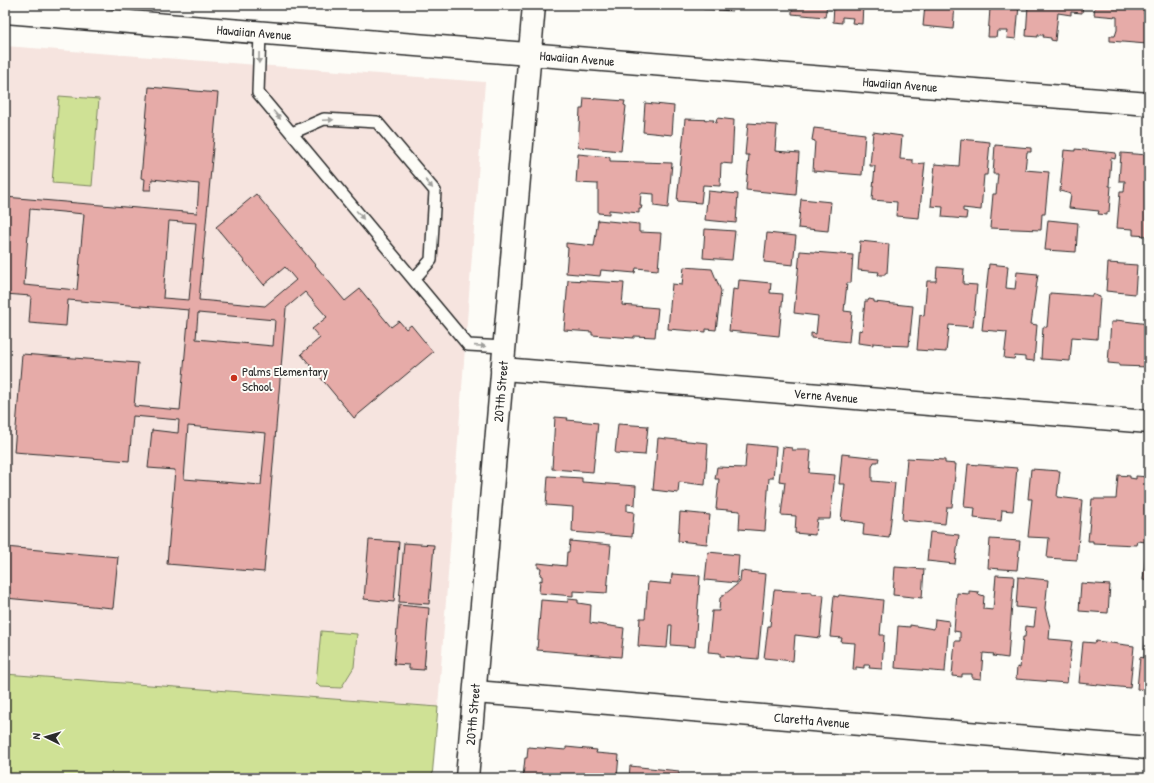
<svg xmlns="http://www.w3.org/2000/svg" width="1154" height="783" font-family="'Patrick Hand',sans-serif">
<style>
.built{fill:#f6e4df}
.green{fill:#cfe195;stroke:#7d8660}
.building{fill:#e6aba8;stroke:#2b2b2b;fill-rule:evenodd}
.lines{fill:none;stroke-linecap:round;stroke-linejoin:round}
.lane-casing{stroke:#2b2b2b;stroke-width:14}
.street-casing{stroke:#2b2b2b;stroke-width:25}
.lane{stroke:#fdfcf7;stroke-width:11}
.street{stroke:#fdfcf7;stroke-width:22}
.oneway{fill:#9e9e9b}
.poi-dot{fill:#c8321e;stroke:#fdfcf7;stroke-width:1.5}
.labels{text-anchor:middle;dominant-baseline:central;stroke-width:4;stroke-linejoin:round;paint-order:stroke}
.street-label{font-size:13px;fill:#2b2b2b;stroke:#fdfcf7}
.poi-label{font-size:13px;fill:#2b2b2b;stroke:#fdfcf7;text-anchor:start}
</style>
<rect width="100%" height="100%" fill="#fdfcf7"/>
<filter id="ink" filterUnits="userSpaceOnUse"><feTurbulence type="fractalNoise" baseFrequency=".025" numOctaves="2"/><feDisplacementMap in="SourceGraphic" scale="8" xChannelSelector="R" yChannelSelector="G"/><feConvolveMatrix kernelMatrix="1 2 1 2 8 2 1 2 1" color-interpolation-filters="sRGB"/></filter>
<g filter="url(#ink)">
<!-- built -->
<polygon class="built" points="5,46 485,82 438,707 5,674"/>
<!-- green -->
<g class="green">
<polygon points="59,96 99,99 92,186 52,183"/>
<polygon points="321,631 357,634 354,667 341,688 320,687 316,683"/>
<polygon points="5,674 438,707 432,778 5,778"/>
</g>
<!-- building -->
<g class="building">
<polygon points="704,5 733,5 732,11 703,9"/>
<polygon points="792,5 827,5 825,17 792,14"/>
<polygon points="834,5 863,5 862,24 852,23 853,18 842,17 842,23 833,22"/>
<polygon points="925,5 955,5 953,29 923,26"/>
<polygon points="965,5 1019,5 1016,39 1007,38 1008,31 997,31 996,37 988,37 990,8"/>
<polygon points="1028,5 1083,5 1082,13 1071,12 1071,15 1058,13 1055,41 1051,40 1051,38 1043,37 1044,35 1038,35 1038,37 1026,36"/>
<polygon points="1095,5 1145,5 1144,14 1149,14 1147,44 1110,41 1110,36 1115,36 1117,30 1117,17 1094,15"/>
<path d="M149 87 218 93 199 300 265 306 296 280 285 267 264 285 216 227 256 194 345 301 360 289 391 327 399 321 406 329 411 325 433 352 354 418 301 354 320 338 312 329 327 317 305 292 286 308 264 572 167 564 175 470 148 468 152 430 178 433 179 420 133 416 129 461 14 452 22 354 138 363 134 406 180 410 189 310 68 300 66 326 29 323 31 296 5 294V197L197 213 199 184 152 179 151 190H144L145 179 141 178ZM30 209 84 214 77 290 24 285ZM169 221 196 223 189 300 163 298ZM198 313 275 320 273 346 196 339ZM188 426 266 433 261 485 184 479Z"/>
<polygon points="584,98 625,101 624,105 626,106 621,151 578,147 580,109 583,109"/>
<polygon points="645,103 674,106 672,135 643,132"/>
<polygon points="717,118 734,120 732,164 721,163 720,186 703,185 701,203 677,201 685,119 714,120 713,122 716,123"/>
<polygon points="748,123 777,125 775,151 799,153 796,195 746,190 749,155 745,155"/>
<polygon points="814,128 865,134 862,175 813,171 815,141 812,140"/>
<polygon points="873,132 902,136 900,159 913,160 913,164 925,163 919,218 896,216 897,202 872,200 875,166 870,166"/>
<polygon points="961,139 990,142 987,175 984,175 981,210 963,208 963,211 967,212 966,219 942,217 943,207 931,206 935,164 959,166"/>
<polygon points="995,145 1031,148 1031,152 1027,152 1025,170 1049,172 1045,214 1042,214 1041,230 990,228 993,194 996,194 998,174 993,174"/>
<polygon points="1075,149 1116,153 1115,159 1111,158 1109,186 1111,186 1109,212 1107,212 1107,215 1098,214 1099,211 1069,208 1071,194 1060,191 1064,150 1075,151"/>
<polygon points="1121,153 1148,155 1147,179 1149,179 1149,236 1133,235 1133,229 1117,228 1120,192 1124,192 1125,181 1119,181"/>
<polygon points="578,154 610,157 610,161 672,163 668,208 654,206 654,194 641,193 640,206 642,206 641,209 639,209 639,213 609,210 609,214 598,213 598,184 576,183"/>
<polygon points="708,191 738,194 736,223 705,220"/>
<polygon points="801,199 831,202 828,231 798,228"/>
<polygon points="598,220 639,224 639,232 661,233 658,270 636,268 635,273 601,270 600,276 566,273 568,248 566,247 566,243 594,246"/>
<polygon points="1048,220 1078,223 1076,252 1045,250"/>
<polygon points="705,229 735,231 732,260 703,258"/>
<polygon points="767,233 796,236 793,265 764,262"/>
<polygon points="860,241 889,244 887,273 885,273 885,275 878,275 879,272 858,270"/>
<polygon points="800,251 853,255 851,283 847,283 844,311 852,312 849,342 811,338 811,333 816,334 818,316 794,313"/>
<polygon points="1108,263 1137,265 1135,294 1106,291"/>
<polygon points="989,264 1008,266 1006,288 1015,289 1017,272 1038,274 1031,324 1037,325 1034,361 1025,360 1025,357 1015,356 1014,359 1004,358 1007,332 982,330"/>
<polygon points="684,267 712,269 721,291 716,330 706,329 706,332 668,329 672,284 682,285"/>
<polygon points="937,267 964,269 963,284 977,285 973,327 949,325 946,352 917,350 920,315 924,316 927,281 936,281"/>
<polygon points="568,280 624,283 622,305 658,308 655,337 634,336 634,338 592,335 592,332 564,330"/>
<polygon points="739,280 771,283 770,293 783,294 779,336 729,331 733,289 738,290"/>
<polygon points="1050,293 1092,296 1092,294 1100,297 1097,339 1072,337 1070,361 1041,359 1043,327 1047,327"/>
<polygon points="869,299 874,300 874,302 913,306 909,346 884,345 884,344 873,343 873,345 858,343 859,330 862,331 865,301 868,301"/>
<polygon points="1116,320 1149,324 1149,367 1119,366 1119,364 1108,363 1111,322 1116,322"/>
<polygon points="555,417 568,418 567,420 598,423 593,472 552,469"/>
<polygon points="618,424 648,426 645,455 615,453"/>
<polygon points="658,438 708,443 705,485 679,482 678,493 653,490"/>
<polygon points="747,444 776,447 773,478 769,478 765,531 739,529 740,511 716,509 719,479 715,479 717,467 745,468"/>
<polygon points="783,447 792,448 792,450 811,450 809,473 835,475 830,519 817,519 815,535 795,533 796,516 781,515 785,482 779,481"/>
<polygon points="842,454 879,458 878,462 874,462 872,467 872,481 895,483 889,538 863,535 864,523 841,520 845,484 839,484"/>
<polygon points="907,458 945,460 945,463 956,464 952,507 947,507 945,524 902,520"/>
<polygon points="968,464 1017,468 1013,511 1002,510 1001,521 974,518 975,508 964,507"/>
<polygon points="1031,469 1060,471 1057,497 1082,500 1077,560 1047,558 1049,538 1028,537 1032,499 1028,499"/>
<polygon points="1118,475 1130,476 1130,478 1136,479 1136,476 1148,477 1149,480 1145,510 1148,511 1146,542 1137,541 1136,545 1093,543 1093,541 1088,541 1092,499 1116,499"/>
<polygon points="548,476 582,478 582,482 636,486 635,505 627,504 627,511 634,512 632,537 572,532 573,507 546,505"/>
<polygon points="680,512 710,515 707,544 678,541"/>
<polygon points="930,532 959,535 955,564 927,561"/>
<polygon points="990,539 1020,541 1017,570 988,568"/>
<polygon points="369,540 399,542 394,602 364,599"/>
<polygon points="570,541 611,545 607,593 573,591 573,596 539,593 540,580 542,581 542,576 540,575 541,568 538,568 538,563 566,566 567,552 569,552"/>
<polygon points="404,543 434,545 429,604 399,602"/>
<polygon points="5,547 118,557 113,608 5,598"/>
<polygon points="1146,551 1149,552 1149,581 1143,580"/>
<polygon points="708,552 739,555 737,583 705,580"/>
<polygon points="895,567 924,569 922,598 893,595"/>
<polygon points="741,571 766,574 758,659 720,656 720,653 708,652 712,611 719,611 720,598 740,582"/>
<polygon points="672,574 700,576 695,647 671,645 672,625 669,625 667,648 638,646 640,618 645,618 648,582 671,584"/>
<polygon points="996,575 1014,576 1008,658 993,656 994,654 983,653 981,679 972,678 972,674 962,674 962,677 952,676 955,641 960,641 960,632 954,631 957,593 969,594 969,591 979,592 978,594 984,596 983,609 993,610"/>
<polygon points="1018,577 1048,580 1045,608 1050,627 1049,639 1072,641 1067,683 1016,679 1017,667 1020,668 1023,637 1025,637 1026,626 1034,627 1036,609 1016,607"/>
<polygon points="1081,583 1110,585 1108,613 1079,611"/>
<polygon points="774,590 812,592 812,594 824,595 820,638 795,635 793,661 764,658 768,626 770,626"/>
<polygon points="839,595 883,600 880,635 884,635 882,669 869,668 870,665 864,665 864,668 856,667 856,670 853,670 855,643 841,642 842,638 830,637 834,596 838,597"/>
<polygon points="568,599 578,600 578,603 591,605 590,623 624,628 621,657 537,650 541,600 568,602"/>
<polygon points="399,605 429,608 424,670 409,669 409,665 394,664"/>
<polygon points="935,619 949,621 945,672 895,668 898,626 910,627 910,625 934,629"/>
<polygon points="1147,624 1149,624 1149,690 1137,689 1140,657 1144,658"/>
<polygon points="1096,641 1134,646 1130,688 1079,683 1083,642 1095,643"/>
<polygon points="528,747 566,750 566,747 597,750 596,753 619,755 617,778 525,778 523,777 525,758 527,758"/>
<polygon points="630,766 679,771 679,778 629,778"/>
<polygon points="718,773 746,776 746,778 717,778"/>
</g>
<g class="lines">
<!-- lane casing -->
<g class="lane-casing">
<g id="lane">
<polyline points="260,33 258,93 468,345 504,347"/>
<polyline points="292,133 324,119 377,122 435,191 431,260 414,279"/>
</g>
</g>
<!-- street casing -->
<g class="street-casing">
<g id="street">
<path id="s1" d="M5 12 1149 104"/>
<path id="s2" d="M502 369 1149 422"/>
<path id="s3" d="M475 692 1149 748"/>
<path id="s4" d="M467 778 534 5"/>
</g>
</g>
<!-- lane -->
<use href="#lane" class="lane"/>
<!-- street -->
<use href="#street" class="street"/>
</g>
<!-- one-way arrows -->
<defs><path id="oneway-solid" d="M-6-.8H1V-3.2L6.5 0L1 3.2V.8H-6Z"/></defs>
<g class="oneway">
<use href="#oneway-solid" transform="translate(259 58) rotate(91)"/>
<use href="#oneway-solid" transform="translate(277 115) rotate(50)"/>
<use href="#oneway-solid" transform="translate(328 120) rotate(-2)"/>
<use href="#oneway-solid" transform="translate(429 184) rotate(50)"/>
<use href="#oneway-solid" transform="translate(360 215) rotate(50)"/>
<use href="#oneway-solid" transform="translate(480 346) rotate(4)"/>
</g>
</g>
<!-- markers -->
<circle class="poi-dot" cx="234" cy="378" r="4"/>
<g class="labels">
<!-- street labels -->
<g class="street-label">
<text stroke="none"><textPath href="#s1" startOffset="250">Hawaiian Avenue</textPath></text>
<text stroke="none"><textPath href="#s1" startOffset="574">Hawaiian Avenue</textPath></text>
<text stroke="none"><textPath href="#s1" startOffset="898">Hawaiian Avenue</textPath></text>
<text stroke="none"><textPath href="#s4" startOffset="388">207th Street</textPath></text>
<text stroke="none"><textPath href="#s2" startOffset="325">Verne Avenue</textPath></text>
<text stroke="none"><textPath href="#s4" startOffset="64">207th Street</textPath></text>
<text stroke="none"><textPath href="#s3" startOffset="338">Claretta Avenue</textPath></text>
</g>
<!-- poi labels -->
<g class="poi-label">
<text x="242" y="371">Palms Elementary<tspan x="242" dy="15">School</tspan></text>
</g>
</g>
<!-- margin -->
<rect width="1154" height="783" fill="none" stroke="#fdfcf7" stroke-width="20"/>
<rect x="10" y="10" width="1134" height="763" fill="none" stroke="#2b2b2b" stroke-width="1.5" filter="url(#ink)"/>
<!-- north arrow -->
<g transform="translate(46 737) rotate(275)" stroke="#fdfcf7" stroke-width="3" paint-order="stroke">
<path d="M0-3L7 15L0 10L-7 15Z" fill="#2b2b2b"/>
<text y="-6" font-size="11" font-weight="bold" text-anchor="middle" fill="#2b2b2b">N</text>
</g>
</svg>
